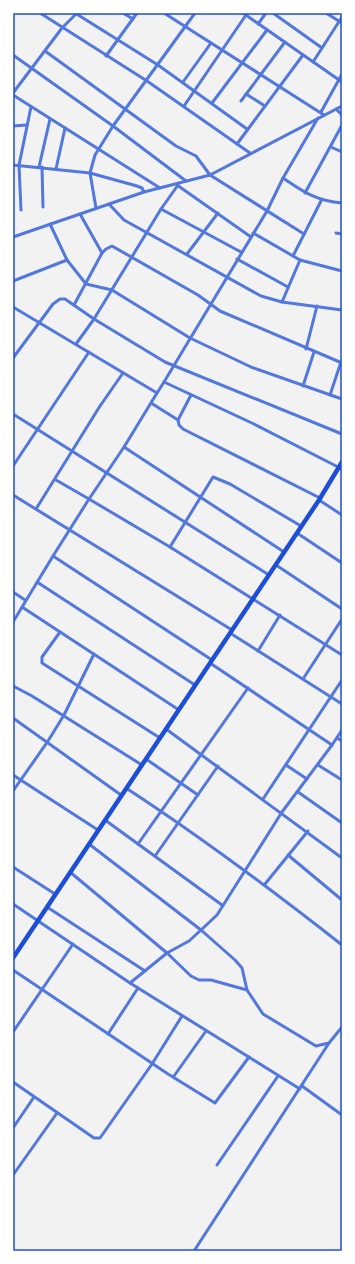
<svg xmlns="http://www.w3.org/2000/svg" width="355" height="1264" font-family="Montserrat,sans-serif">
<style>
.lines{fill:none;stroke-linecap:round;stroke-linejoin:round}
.minor{stroke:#5277de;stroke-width:3}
.primary{stroke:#1d4ed8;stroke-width:4.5}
.neatline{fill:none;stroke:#1d4ed8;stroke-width:1.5}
</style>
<rect width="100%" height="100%" fill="#f2f2f2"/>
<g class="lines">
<!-- minor -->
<g class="minor">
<polyline points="40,13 147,81 250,153"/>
<polyline points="75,13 158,65 247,129"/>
<polyline points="123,13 133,19"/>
<polyline points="164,13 324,115"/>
<polyline points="243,13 342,82"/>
<polyline points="273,13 322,48"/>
<polyline points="326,13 342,23"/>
<polyline points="258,24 266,13"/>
<polyline points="45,51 176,146 196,156 210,175 304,234"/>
<polyline points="13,55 113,126 186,181"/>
<polyline points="106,56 137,13"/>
<polyline points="313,62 342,17"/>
<polyline points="183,82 211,43"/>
<polyline points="13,93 62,28 77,13"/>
<polyline points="246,94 265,106"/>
<polyline points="13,95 160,188"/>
<polyline points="241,101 285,42"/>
<polyline points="212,103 267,30"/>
<polyline points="184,106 246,15"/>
<polyline points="336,109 342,115"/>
<polyline points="321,112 342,74"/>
<polyline points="318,118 283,178 267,211 164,382 254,424 342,469"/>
<polyline points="13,126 27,125"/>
<polyline points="237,144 303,55"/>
<polyline points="331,147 342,152"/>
<polyline points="13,165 90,173 137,186 142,188 144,192"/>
<polyline points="39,167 50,119"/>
<polyline points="42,167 43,207"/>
<polyline points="56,169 65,128"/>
<path d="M283 178C304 192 316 201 342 203"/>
<polyline points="177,185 251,237"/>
<polyline points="178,185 161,209 94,319 165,362 342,434"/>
<polyline points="305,193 342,125"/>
<polyline points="109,204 124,220 261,296 282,302 342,310"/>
<polyline points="96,208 90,173 95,155 113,126 195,13"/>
<polyline points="161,209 241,252"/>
<polyline points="21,210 19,165 31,107"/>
<polyline points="80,214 102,253"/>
<polyline points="253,233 300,260 342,271"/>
<polyline points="336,233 342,234"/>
<polyline points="13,237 144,192 210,175 342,106"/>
<polyline points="187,254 218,213"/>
<polyline points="293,256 321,201"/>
<polyline points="237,259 288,287"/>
<polyline points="67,260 86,284 112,290 190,338 251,367 342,399"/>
<polyline points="13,281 67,260 50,224"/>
<polyline points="282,302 300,260"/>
<polyline points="74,305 102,253 106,249 112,246 198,295 220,311 342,363"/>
<polyline points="13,307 157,393 124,447 89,499 56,480"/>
<polyline points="306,349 317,306"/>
<polyline points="13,358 53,304 60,299 65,299 94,319 76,344"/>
<polyline points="303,386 314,352"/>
<polyline points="157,393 164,382"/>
<polyline points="191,395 178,420 179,425 183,429 320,498"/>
<polyline points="330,395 341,362"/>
<polyline points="151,403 178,420"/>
<polyline points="13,414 269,575"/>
<polyline points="124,447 284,552"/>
<polyline points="13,466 89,352"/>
<polyline points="13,495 232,630"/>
<polyline points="319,500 342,515"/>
<polyline points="36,509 100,406 123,373"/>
<polyline points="301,526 230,484 213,477 170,547 342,655"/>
<polyline points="297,533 342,563"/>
<polyline points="170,547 89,499 53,556 212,660"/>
<polyline points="276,565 342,609"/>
<polyline points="37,582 195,685"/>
<polyline points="13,592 25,600"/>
<polyline points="22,607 179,710"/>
<polyline points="13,622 53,556"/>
<polyline points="60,632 42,657 42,663 160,738"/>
<polyline points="230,633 342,704"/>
<polyline points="258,651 280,615"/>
<polyline points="210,663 332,745 282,812 217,915 201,930 235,960 242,968 247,990 263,1014 316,1046 329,1043"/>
<polyline points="303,679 342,619"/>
<polyline points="13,686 32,696 142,765"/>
<polyline points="13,718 121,795"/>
<polyline points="166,729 342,858"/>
<polyline points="337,738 342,741"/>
<polyline points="332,745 342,730"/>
<polyline points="146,759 198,795"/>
<polyline points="286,765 307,779"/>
<polyline points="318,765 342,780"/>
<polyline points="13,775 98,830"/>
<path d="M126 788C201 837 272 890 342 945"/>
<polyline points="13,791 48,741 64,715 94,654"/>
<polyline points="298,792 342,823"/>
<polyline points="263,799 342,680"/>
<polyline points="105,820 222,905"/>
<polyline points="89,844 201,930 189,941 167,953 130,983"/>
<polyline points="138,844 248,688"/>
<polyline points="288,855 342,900"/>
<polyline points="155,856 218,766"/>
<polyline points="13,867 55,894"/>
<polyline points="70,872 167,953 191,976 199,980 211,980 247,990"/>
<polyline points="265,884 308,831"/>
<polyline points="13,904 130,983 300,1089"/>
<polyline points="47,907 145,971"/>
<polyline points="13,970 168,1074 215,1103 249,1057"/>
<polyline points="13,1032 73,944"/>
<polyline points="108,1034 138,988"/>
<polyline points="174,1076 206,1031"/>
<polyline points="13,1082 94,1138 100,1138 152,1064 182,1016"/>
<polyline points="302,1086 342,1115"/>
<polyline points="13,1128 34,1097"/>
<polyline points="217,1165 278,1076"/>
<polyline points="13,1175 57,1113"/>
<polyline points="194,1251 329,1043 342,1027"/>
</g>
<!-- primary -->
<polyline class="primary" points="13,958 319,500 342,462"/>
</g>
<!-- border -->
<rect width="355" height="1264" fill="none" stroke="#ffffff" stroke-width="28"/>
<rect x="14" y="14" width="327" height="1236" class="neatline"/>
</svg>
